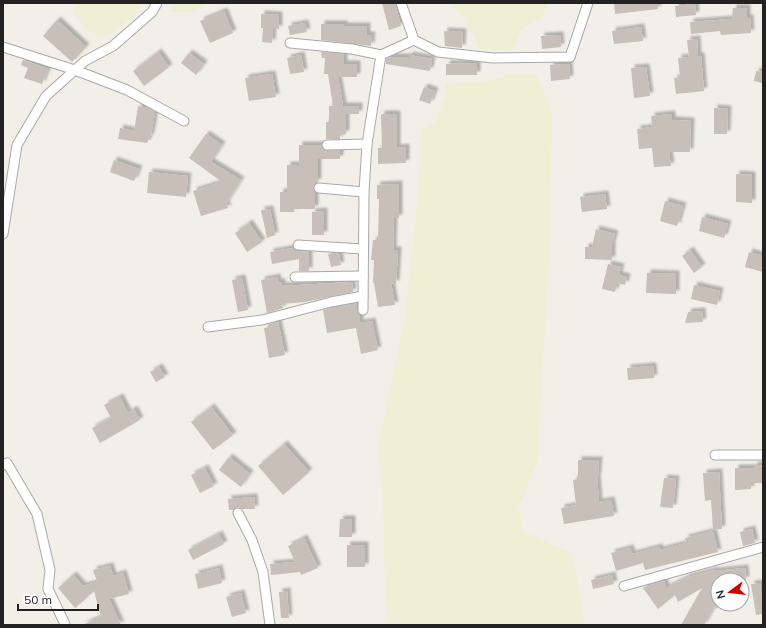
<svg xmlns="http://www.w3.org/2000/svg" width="766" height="628" font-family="Mulish,sans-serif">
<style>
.farmland{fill:#eef0d5}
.building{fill:#c7bfb8;filter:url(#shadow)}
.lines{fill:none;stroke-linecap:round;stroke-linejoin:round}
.street-casing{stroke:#a9a9a9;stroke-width:11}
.street{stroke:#fff;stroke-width:9}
</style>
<defs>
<filter id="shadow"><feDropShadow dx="3.5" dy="-3.5" stdDeviation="1" flood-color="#0004"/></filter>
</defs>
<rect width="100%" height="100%" fill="#f2efe9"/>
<!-- farmland -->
<g class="farmland">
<polygon points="79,3 144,3 135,15 112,34 102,37 88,31 73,11"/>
<polygon points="176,3 208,3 191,12 169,12"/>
<polygon points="449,3 547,3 543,17 522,29 513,51 480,49 463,18"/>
<polygon points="513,73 536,74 543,89 552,112 550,244 537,463 519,507 522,531 572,553 585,625 388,625 385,594 383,495 377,451 404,322 417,208 421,130 434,123 446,95 445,84 487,81"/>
</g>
<!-- building -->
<g class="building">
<polygon points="382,3 395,3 401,26 389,30"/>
<polygon points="614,3 658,3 658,9 615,14"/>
<polygon points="695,4 696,15 676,17 675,6"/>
<polygon points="733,8 747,8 747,18 750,18 751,33 721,35 720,31 691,34 690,22 732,19"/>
<polygon points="224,11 233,33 210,43 200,21"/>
<polygon points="261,14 279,15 279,29 273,29 272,43 262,42 263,28 261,28"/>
<polygon points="57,20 86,47 72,62 43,36"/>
<polygon points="305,23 307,32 290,35 288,26"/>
<polygon points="321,24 344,24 344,26 367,26 367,35 372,35 371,46 321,40"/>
<polygon points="641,27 643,41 614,44 612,31"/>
<polygon points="444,31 463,32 462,48 445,46"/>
<polygon points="560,35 561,47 542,49 541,36"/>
<polygon points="697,39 698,56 701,56 704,91 676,94 674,78 680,77 678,58 689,57 687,40"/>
<polygon points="158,52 169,67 144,86 133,71"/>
<polygon points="321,52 344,54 344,64 357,64 357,77 338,77 343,106 359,106 359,114 346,114 346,134 340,134 340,139 326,139 326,122 329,122 329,106 333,106 328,74 324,74 325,58 322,58"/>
<polygon points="189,53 204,64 196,75 181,63"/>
<polygon points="301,55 304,72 290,74 287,58"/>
<polygon points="409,55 432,59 430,71 386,64 386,59 391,57 409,57"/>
<polygon points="23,60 48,69 42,84 24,78 28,68 21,65"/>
<polygon points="477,63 477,75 446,75 446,64"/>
<polygon points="569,64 570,79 551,81 550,65"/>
<polygon points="646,67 650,96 634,98 631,68"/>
<polygon points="756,71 763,72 762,83 754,81"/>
<polygon points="272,74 276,97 249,101 245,78"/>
<polygon points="424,87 435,91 430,104 419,100"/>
<polygon points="138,106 147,108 155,112 151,136 150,136 147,143 118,139 120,128 134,131"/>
<polygon points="714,108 728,109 727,134 714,134"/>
<polygon points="381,114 397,114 397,148 406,147 406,163 378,164 378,148 382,148"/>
<polygon points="672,114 672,120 691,121 690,152 669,152 671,166 654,167 652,148 639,149 637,129 652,127 651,116"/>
<polygon points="206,134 222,145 211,162 241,180 226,204 228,208 201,216 193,191 222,182 189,158"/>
<polygon points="299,145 321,145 324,150 340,151 340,159 318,159 318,182 315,182 313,188 315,192 315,209 294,209 294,212 280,212 280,192 287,192 287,165 299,165"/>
<polygon points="114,160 139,169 134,181 110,172"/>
<polygon points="149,172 188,176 186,197 147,193"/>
<polygon points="736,174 752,175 752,203 736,202"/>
<polygon points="399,184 399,218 394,218 393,250 398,250 396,284 391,283 395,305 378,307 374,283 373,283 374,260 371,260 373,240 378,240 379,199 377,199 377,185"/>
<polygon points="605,194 607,209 582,212 580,197"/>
<polygon points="665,201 683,206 677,226 660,221"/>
<polygon points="270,209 275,235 267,238 261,210"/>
<polygon points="324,211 324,235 312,235 312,212"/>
<polygon points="702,217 728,224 724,238 699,231"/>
<polygon points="249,223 262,242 247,252 235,233"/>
<polygon points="596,229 615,234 612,244 612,260 585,259 585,247 592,247"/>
<polygon points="293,248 297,251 309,252 309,271 299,271 299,259 272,264 270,252"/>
<polygon points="690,250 702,267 694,273 682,256"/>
<polygon points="749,252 763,256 763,272 745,267"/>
<polygon points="333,253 339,254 341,265 331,267 328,254"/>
<polygon points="608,264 621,267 619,275 627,277 625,285 617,283 615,292 602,289"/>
<polygon points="647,273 676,274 676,294 646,293"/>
<polygon points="277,277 278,282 282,282 282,286 352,282 353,292 305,302 282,304 283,308 267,313 261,280"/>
<polygon points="242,278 248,310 238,312 232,280"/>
<polygon points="694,285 720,291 717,305 691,299"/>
<polygon points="357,303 357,310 360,315 360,323 372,321 378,350 361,354 356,328 327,333 323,310"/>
<polygon points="702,311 703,322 685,323 688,312"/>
<polygon points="278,322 285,355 269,358 264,328 269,327 269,324"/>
<polygon points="653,366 654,378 628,380 627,368"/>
<polygon points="159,367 165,377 156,382 150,372"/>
<polygon points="120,397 128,413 134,409 140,420 100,443 92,428 111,418 104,405"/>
<polygon points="211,407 233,435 213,450 191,422"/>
<polygon points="284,444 309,472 283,495 258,466"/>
<polygon points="229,457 250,474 241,487 219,470"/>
<polygon points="578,460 599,460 598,476 597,476 599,502 611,500 614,516 564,524 561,508 576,505 573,480 578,479"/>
<polygon points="754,465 763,465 763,483 751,483 751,489 735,490 735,468 754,468"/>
<polygon points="205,468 214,486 200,493 191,475"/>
<polygon points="719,472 722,529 713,530 711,500 705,501 703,473"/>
<polygon points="664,478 676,479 673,508 660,507"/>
<polygon points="254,497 255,509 243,509 238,507 233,510 229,510 228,499"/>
<polygon points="340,519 352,519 352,537 339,537"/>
<polygon points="752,529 755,543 743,546 740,532"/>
<polygon points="713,531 718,552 645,570 643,563 616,571 611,553 630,548 632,554 659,547 660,550 686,543 685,538"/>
<polygon points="219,534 224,544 193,560 188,550"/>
<polygon points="304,538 318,568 301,575 300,572 271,575 270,564 295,562 288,546"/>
<rect x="347" y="545" width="18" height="22"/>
<polygon points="110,566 113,576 123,573 129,594 109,599 121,625 82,625 101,617 94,591 75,608 58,588 73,575 83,586 97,582 93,570"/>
<polygon points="219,568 222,583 198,589 195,574"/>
<polygon points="745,568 746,580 718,580 718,608 714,607 704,625 681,625 702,588 678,602 675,595 658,609 643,588 646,586 664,581 666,588 688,577 715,570 715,571"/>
<polygon points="612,575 614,584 593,589 591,580"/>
<polygon points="760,583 761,592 763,592 763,614 756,615 751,584"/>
<polygon points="287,591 289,618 281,618 279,592"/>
<polygon points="241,593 246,613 232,617 226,597"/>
</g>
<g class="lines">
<!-- street casing -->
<g class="street-casing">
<g id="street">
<polyline points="401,3 414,40 438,52 493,58 570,57 588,3"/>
<polyline points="290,43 352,49 381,55 414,40"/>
<polyline points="3,47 75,70 127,90 184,121"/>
<polyline points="327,145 367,144"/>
<polyline points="319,188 364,192"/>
<polyline points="3,234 17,145 46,96 85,61 113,46 152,12 157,3"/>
<polyline points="298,245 363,249"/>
<polyline points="295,277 363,276"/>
<polyline points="363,310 364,192 367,144 381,55"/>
<polyline points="208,327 262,320 331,302 363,296"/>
<polyline points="715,455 763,455"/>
<polyline points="3,465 7,463 37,514 50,570 48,589 64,622 65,625"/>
<polyline points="238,513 252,540 263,572 270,625"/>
<polyline points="624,586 763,547"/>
</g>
</g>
<!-- street -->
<use href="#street" class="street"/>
</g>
<!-- border -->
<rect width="766" height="628" fill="none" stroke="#222222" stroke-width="8"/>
<!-- north arrow -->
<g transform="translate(730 592) rotate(255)"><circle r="19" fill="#ffffff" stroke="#a7a7a7"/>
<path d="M0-3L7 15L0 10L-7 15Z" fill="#d40000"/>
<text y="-6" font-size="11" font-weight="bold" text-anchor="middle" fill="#222222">N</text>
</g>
<!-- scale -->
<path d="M18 604v6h80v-6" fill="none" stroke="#222222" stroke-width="2"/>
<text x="24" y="604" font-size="12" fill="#222222" stroke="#ffffff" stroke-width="3" paint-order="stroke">50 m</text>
</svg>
